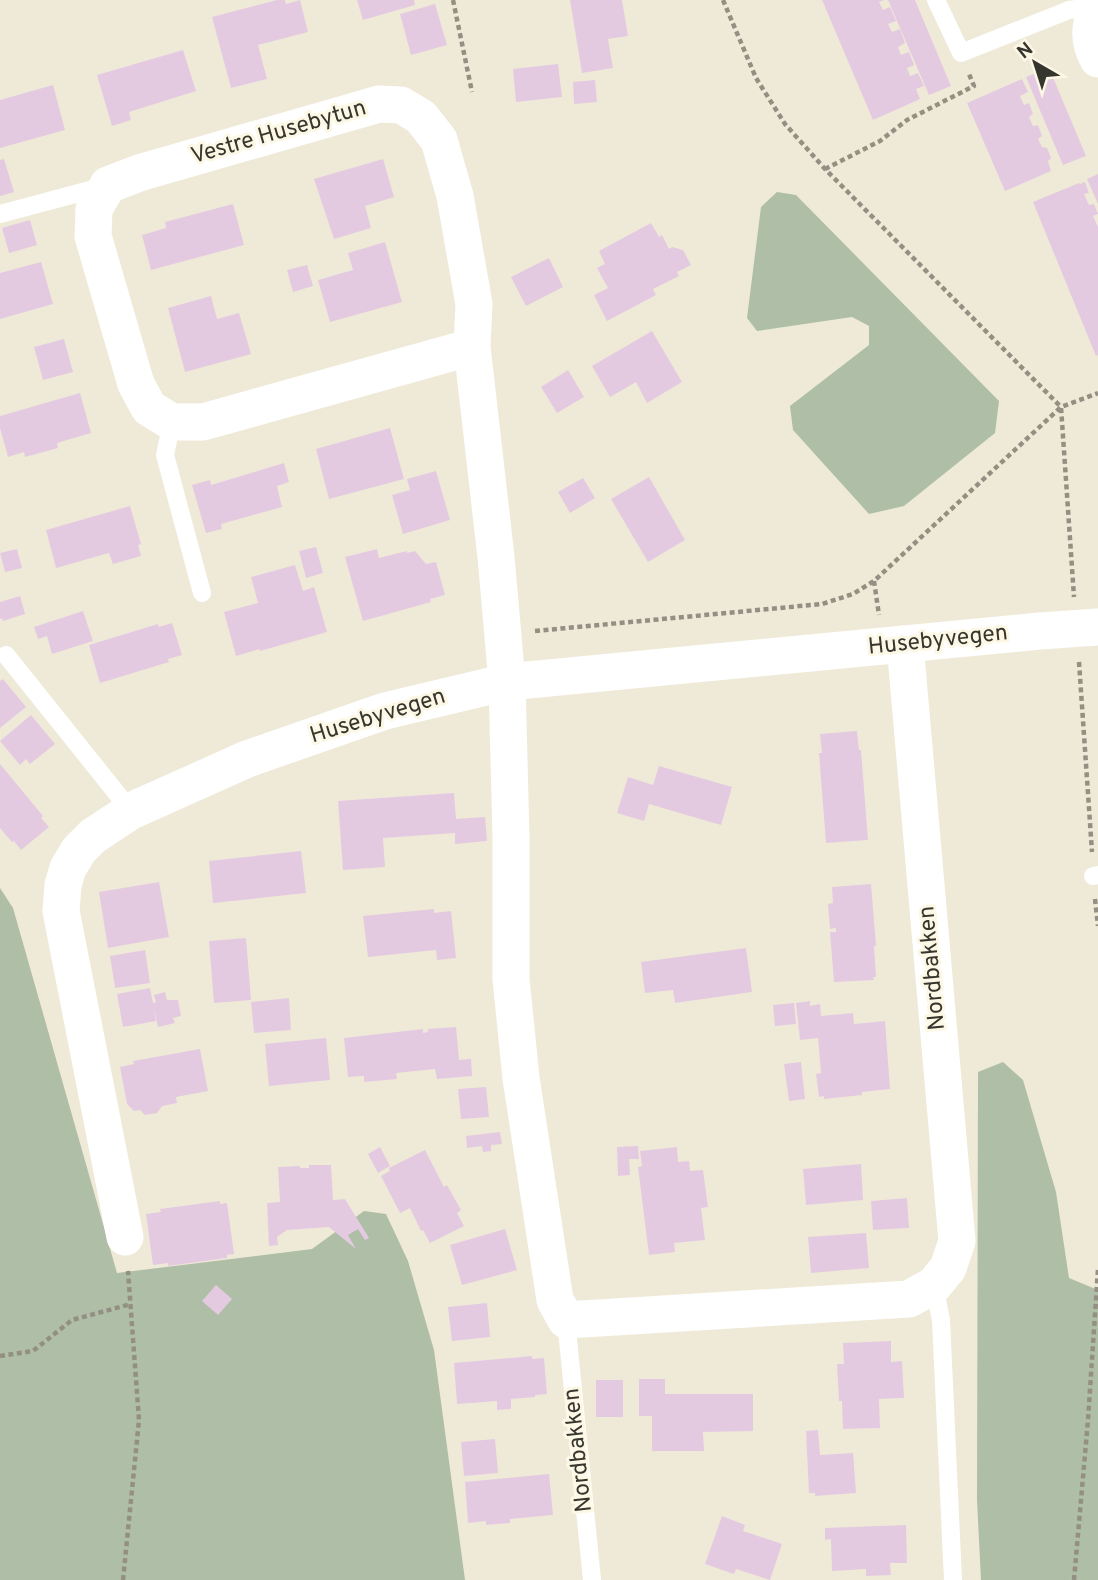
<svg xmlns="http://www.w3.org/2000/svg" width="1098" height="1580" font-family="Overpass,sans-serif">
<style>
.green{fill:#afbea7}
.building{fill:#e4cae1}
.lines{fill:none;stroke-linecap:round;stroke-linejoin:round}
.path{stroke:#939083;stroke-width:4.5;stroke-dasharray:5 3.5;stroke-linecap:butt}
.service{stroke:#fff;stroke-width:18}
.minor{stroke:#fff;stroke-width:37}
.labels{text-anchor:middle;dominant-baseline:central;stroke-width:6;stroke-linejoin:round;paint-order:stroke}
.street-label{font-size:23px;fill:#37362e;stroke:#fcf8e5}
</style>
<rect width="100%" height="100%" fill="#efead8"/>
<!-- green -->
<g class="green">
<polygon points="777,192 796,195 999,401 995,433 904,506 869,514 793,430 790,406 869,345 869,326 852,317 757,331 747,318 761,207"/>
<polygon points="0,888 13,908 117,1273 312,1249 364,1211 386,1214 408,1261 434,1350 465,1580 0,1580"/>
<polygon points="1003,1062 1023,1080 1056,1192 1069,1278 1098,1290 1098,1580 981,1580 977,1500 978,1072"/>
</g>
<!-- building -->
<g class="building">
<polygon points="277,0 285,0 286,4 300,0 308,32 258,45 267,79 231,88 212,17"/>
<polygon points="357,0 414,0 415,5 363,20"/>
<polygon points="570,0 622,0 628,36 608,39 613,68 582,73"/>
<polygon points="822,0 884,0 879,2 883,10 890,7 896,21 888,24 892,32 900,29 905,43 898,47 901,55 909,52 914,65 907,68 910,76 918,73 924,86 916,89 920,99 873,120"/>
<polygon points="888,0 915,0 951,86 929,95"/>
<polygon points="435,4 447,45 411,55 400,14"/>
<polygon points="183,50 196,91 129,112 131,120 112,126 97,75"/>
<polygon points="558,64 562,97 516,102 513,69"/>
<polygon points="1049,68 1086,156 1063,165 1026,77"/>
<polygon points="1022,79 1028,92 1020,96 1024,105 1029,103 1033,114 1029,117 1033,126 1038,125 1042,136 1038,139 1042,147 1047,148 1051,158 1048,161 1051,171 1005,191 967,103"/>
<polygon points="595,80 597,102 574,104 573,82"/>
<polygon points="53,85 65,130 0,148 0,100"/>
<polygon points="4,159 14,192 0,196 0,160"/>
<polygon points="383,159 394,197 365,206 371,228 334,239 314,179"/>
<polygon points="1098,174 1098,204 1087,179"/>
<polygon points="1085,182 1089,193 1084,194 1089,205 1094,204 1098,214 1093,216 1098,227 1098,355 1096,356 1033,202 1079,183 1080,184"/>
<polygon points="233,204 244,245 151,270 142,235 166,228 165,222"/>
<polygon points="30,220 37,245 9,253 2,228"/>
<polygon points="651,223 659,237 662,235 669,249 672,247 683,250 691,265 677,272 679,276 653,289 656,295 607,321 594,295 608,288 597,268 605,264 599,251"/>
<polygon points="385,242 402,302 330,322 318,280 353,270 348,253"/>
<polygon points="549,258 563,287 526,306 511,277"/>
<polygon points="41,262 53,304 0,319 0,273"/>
<polygon points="307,265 313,286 293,292 287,270"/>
<polygon points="211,296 217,319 239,313 251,354 185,372 168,308"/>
<polygon points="652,331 682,382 647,403 636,382 610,397 592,366"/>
<polygon points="64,339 73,372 43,380 34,347"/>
<polygon points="568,370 584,397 557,413 541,387"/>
<polygon points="80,393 91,433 57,443 58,448 25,457 24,452 8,457 0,428 0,416"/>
<polygon points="390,428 404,479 329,499 316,449"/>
<polygon points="284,463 289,482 277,486 282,507 221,524 222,529 206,533 192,485 210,480 211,485"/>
<polygon points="436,471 450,520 403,534 392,495 410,490 407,479"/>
<polygon points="649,477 685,540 648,562 611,499"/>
<polygon points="583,478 595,498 570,513 558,492"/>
<polygon points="130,506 141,544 138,545 141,556 113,564 109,553 56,568 46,530"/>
<polygon points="316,547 323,573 306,578 299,551"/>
<polygon points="17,549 22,568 5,572 0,553"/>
<polygon points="377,549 379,558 407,551 407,553 415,551 426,564 436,562 445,595 430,599 431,602 363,621 345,557"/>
<polygon points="295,565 303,591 314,587 327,632 260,651 259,649 236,656 224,612 258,603 251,577"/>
<polygon points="20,596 25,614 3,621 2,618 0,619 0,602"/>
<polygon points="83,611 93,641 52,654 47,636 38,639 34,627"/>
<polygon points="172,623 182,655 168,659 169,662 100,683 89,645 158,624 159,627"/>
<polygon points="3,679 26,707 0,728 0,681"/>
<polygon points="31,715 55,744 30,764 26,759 20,765 0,741"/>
<polygon points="857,731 859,750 861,750 868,840 826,843 819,753 822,753 820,734"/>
<polygon points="0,764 43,816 41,818 49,827 21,850 14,841 12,842 0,828"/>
<polygon points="659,766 732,787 721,825 649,804 644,821 617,813 628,777 653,785"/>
<polygon points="454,793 456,819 485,817 487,841 455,844 455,833 383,838 385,867 343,870 338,801"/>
<polygon points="301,851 306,893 213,903 209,861"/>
<polygon points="159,882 169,937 108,948 99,892"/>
<polygon points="871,884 876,946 874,946 876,977 873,977 874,980 834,982 830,932 836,932 836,928 830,929 828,904 833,903 832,887"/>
<polygon points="434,909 434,913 451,911 456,958 437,960 436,950 368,957 363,916"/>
<polygon points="246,938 251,1000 214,1003 209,941"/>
<polygon points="746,948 752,992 675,1003 673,990 645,993 641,962"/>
<polygon points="145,950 150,983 115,988 110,956"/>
<polygon points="150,988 153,1003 156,1002 154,995 165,992 167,1000 178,1000 181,1016 173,1018 175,1023 158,1027 154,1008 156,1021 123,1027 117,994"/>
<polygon points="289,998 291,1030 254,1033 251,1002"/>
<polygon points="810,1001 810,1006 820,1004 821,1016 853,1013 854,1024 885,1021 890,1089 862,1092 862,1095 824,1099 824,1096 819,1097 816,1074 821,1073 818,1038 800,1040 796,1003"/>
<polygon points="794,1003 796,1024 775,1026 773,1005"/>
<polygon points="456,1027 459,1060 471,1059 472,1076 437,1079 435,1069 396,1073 397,1079 364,1082 364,1076 348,1077 344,1038 423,1029 423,1033 428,1032 428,1029"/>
<polygon points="326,1038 330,1080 269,1086 265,1044"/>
<polygon points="200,1049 208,1091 176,1097 177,1103 162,1106 157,1113 145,1115 140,1110 134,1111 127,1104 120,1067 134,1064 133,1061"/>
<polygon points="801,1062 805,1099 789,1101 784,1064"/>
<polygon points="486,1087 489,1117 461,1119 458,1089"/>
<polygon points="500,1132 502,1144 491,1145 491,1151 483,1152 482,1146 467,1148 466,1136"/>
<polygon points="638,1146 639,1159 629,1159 630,1175 618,1176 617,1147"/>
<polygon points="380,1147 390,1166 378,1173 368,1154"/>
<polygon points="677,1147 678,1162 689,1161 690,1171 703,1170 708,1207 701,1208 705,1240 674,1243 675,1252 649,1255 638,1167 642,1166 640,1151"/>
<polygon points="425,1150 444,1187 447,1185 461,1210 457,1213 464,1226 430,1243 423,1230 421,1231 410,1208 400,1213 381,1176 390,1171 389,1168"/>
<polygon points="861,1164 863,1200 806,1205 803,1169"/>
<polygon points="309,1165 331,1165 333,1200 345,1199 369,1238 365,1240 358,1229 348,1235 356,1249 329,1227 287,1230 277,1237 278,1245 269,1246 267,1203 280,1202 278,1167 300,1166 300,1168 309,1168"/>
<polygon points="907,1198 909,1228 873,1230 871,1201"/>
<polygon points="220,1201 220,1204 227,1203 234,1254 227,1255 227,1258 168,1266 168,1263 153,1265 146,1214 161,1212 160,1209"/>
<polygon points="505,1229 517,1270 462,1285 450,1245"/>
<polygon points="866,1233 869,1268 811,1273 808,1237"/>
<polygon points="216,1285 232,1299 218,1315 202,1301"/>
<polygon points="487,1303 490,1337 452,1341 448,1307"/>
<polygon points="891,1341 891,1362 902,1361 904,1398 879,1399 880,1428 843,1429 842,1401 839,1401 837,1364 844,1364 843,1343"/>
<polygon points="532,1356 532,1359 544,1358 547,1394 535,1395 535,1397 511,1399 511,1409 497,1410 497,1401 457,1404 454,1363"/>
<polygon points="639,1379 665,1379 665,1394 753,1394 753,1431 703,1432 704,1451 652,1451 652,1416 639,1416"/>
<rect x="596" y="1380" width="27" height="37"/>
<polygon points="818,1430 820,1455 853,1453 856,1493 815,1496 815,1493 809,1493 806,1431"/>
<polygon points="495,1439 498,1473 464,1476 461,1442"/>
<polygon points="549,1474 553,1515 510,1519 510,1523 486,1525 486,1521 468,1523 465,1482"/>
<polygon points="722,1516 745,1525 743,1531 782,1544 770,1580 736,1569 734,1574 705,1564"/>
<polygon points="906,1525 907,1563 890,1563 891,1575 866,1576 866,1569 832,1571 831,1539 825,1540 825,1528"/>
</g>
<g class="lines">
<!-- path -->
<g class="path">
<polyline points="453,0 472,92"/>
<polyline points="723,0 756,78 785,124 825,169 1061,407 1074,597"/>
<polyline points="825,169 880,141 907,120 974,86 969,74"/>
<polyline points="874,581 879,615"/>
<polyline points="535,631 822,604 853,594 874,581 1061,407 1098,393"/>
<polyline points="1079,662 1092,852"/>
<polyline points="1095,899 1098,926"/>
<polyline points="0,1356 33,1351 72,1320 131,1304"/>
<polyline points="123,1580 139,1420 128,1271"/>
<polyline points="1074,1580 1088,1420 1098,1269"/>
</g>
<!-- service -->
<g class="service">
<polyline points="936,0 961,53 1069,10 1098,6"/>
<polyline points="0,214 105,186"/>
<polyline points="172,422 165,455 202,593"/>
<polyline points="6,655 131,811"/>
<polyline points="1093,876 1098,875"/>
<polyline points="934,1285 941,1320 953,1580"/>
<polyline points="566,1320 592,1580"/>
</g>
<!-- minor -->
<g class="minor">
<path d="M1098 8C1088 26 1088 41 1098 59"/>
<polyline points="472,347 203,422 172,422 149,408 136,384 93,236 94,209 108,185 139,173 379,104 401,105 421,117 439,140 455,196 474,304 472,347 496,557 507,682 511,838 511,979 521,1078 555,1300 566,1320 909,1299 934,1285 948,1268 957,1241 905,644"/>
<polyline points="125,1237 61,911 63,885 68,868 79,850 93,836 131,811 247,759 385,711 507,682 1040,631 1098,627"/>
</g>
</g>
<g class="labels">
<!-- street labels -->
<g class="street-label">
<text transform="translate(279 133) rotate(-16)">Vestre Husebytun</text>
<text transform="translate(938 641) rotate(-6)">Husebyvegen</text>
<text transform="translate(378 717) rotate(-17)">Husebyvegen</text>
<text transform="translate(933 968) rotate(-95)">Nordbakken</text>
<text transform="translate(579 1450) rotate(-96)">Nordbakken</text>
</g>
</g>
<!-- north arrow -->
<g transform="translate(1035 63) rotate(321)" stroke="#fcf8e5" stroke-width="5" paint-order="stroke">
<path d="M0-5L12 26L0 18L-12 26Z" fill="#37362e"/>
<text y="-10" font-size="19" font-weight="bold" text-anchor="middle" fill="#37362e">N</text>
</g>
</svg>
